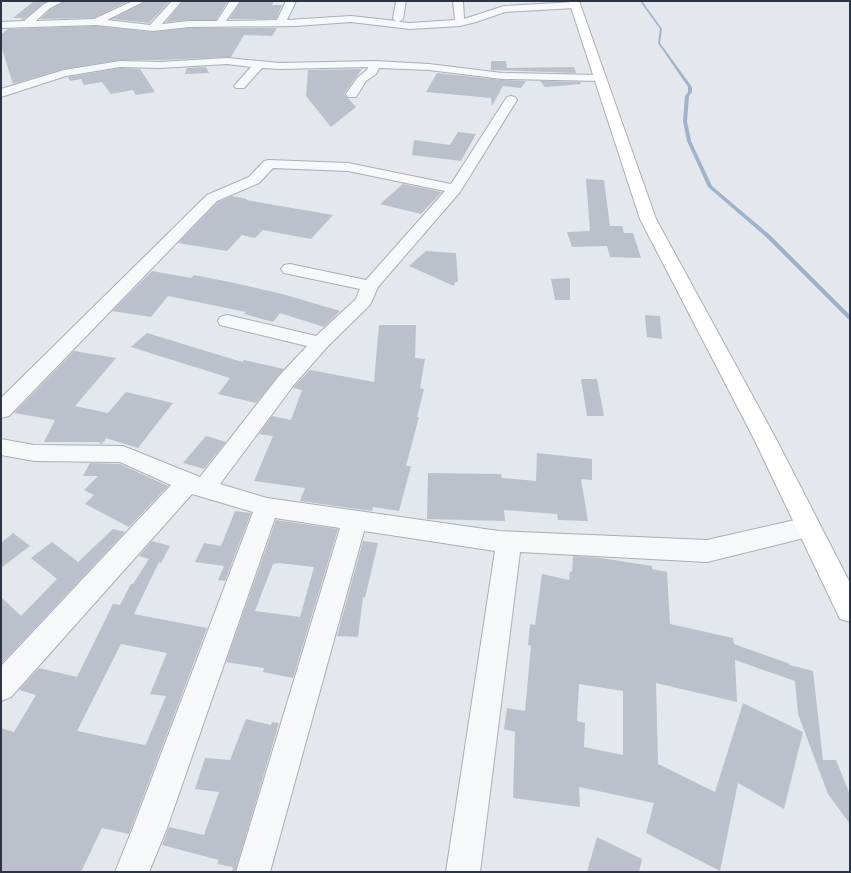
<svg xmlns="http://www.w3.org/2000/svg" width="851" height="873" font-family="'Exo 2',sans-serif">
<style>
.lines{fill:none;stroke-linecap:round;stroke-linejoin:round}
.stream{fill:#9fb4cc;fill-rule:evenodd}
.building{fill:#bbc0ca;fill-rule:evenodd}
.street-casing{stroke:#a9aeb7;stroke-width:2}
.secondary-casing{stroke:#a9aeb7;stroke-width:2}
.street{fill:#f7f8fa;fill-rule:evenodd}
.secondary{fill:#fff;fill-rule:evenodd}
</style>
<rect width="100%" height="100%" fill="#e4e7ec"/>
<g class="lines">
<!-- stream -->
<polygon class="stream" points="640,1 642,1 662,29 660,43 692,87 692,92 689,96 687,121 691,141 712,186 770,235 850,315 850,320 848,319 766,237 708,187 687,141 683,121 685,96 688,92 688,87 658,43 660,29"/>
</g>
<!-- building -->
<g class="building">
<polygon points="34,1 47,1 23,20 20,20 23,18 13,18"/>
<polygon points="65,1 129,1 94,18 40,19 51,9"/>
<polygon points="146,1 170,1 149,23 112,19"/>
<polygon points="183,1 228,1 216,20 189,20 166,22"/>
<polygon points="241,1 274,1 272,5 282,5 276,19 229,19"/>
<polygon points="96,26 153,32 189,28 277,28 272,36 244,35 231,57 160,60 120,60 64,69 13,84 1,46 1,35 8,29"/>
<polygon points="491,61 506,61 507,68 574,67 576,73 491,70"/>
<polygon points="206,67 209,73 185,74 187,68"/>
<polygon points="120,68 140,69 155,92 136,95 133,90 111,94 102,82 84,85 81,79 70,81 68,77"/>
<polygon points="362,69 344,94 356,107 331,127 306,96 308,70"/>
<polygon points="437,73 502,80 526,81 521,88 503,86 492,106 491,98 426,92"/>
<polygon points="540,81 580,82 581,84 545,87"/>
<polygon points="458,132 476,134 461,161 412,155 414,140 450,145"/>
<polygon points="586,179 604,180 610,226 622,226 624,233 633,233 641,258 610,257 607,246 572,247 567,232 590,231"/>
<polygon points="403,184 442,192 421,214 380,204"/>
<polygon points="232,196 247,199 246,200 333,215 311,239 263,230 255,238 242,235 227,251 178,243 218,202"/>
<polygon points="426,251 456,253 458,282 455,282 454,286 409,266"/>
<polygon points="152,271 191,278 194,275 239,284 286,295 340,311 324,327 280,313 273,322 244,314 246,312 168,296 151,317 112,311"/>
<polygon points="570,278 570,300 555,300 551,279"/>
<polygon points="645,315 660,316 662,339 647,337"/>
<polygon points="379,325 416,325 415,358 425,359 420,388 424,389 417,417 419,417 406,466 411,466 399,511 373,507 372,511 300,501 305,488 254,481 273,436 259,434 272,416 291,420 302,390 293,388 310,370 374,382"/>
<polygon points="147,333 242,362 244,360 284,369 256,403 218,394 230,378 131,347"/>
<polygon points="74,351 116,358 75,406 108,413 126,392 173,403 138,448 106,438 104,442 100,442 104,444 99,444 100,442 44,442 55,420 14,413"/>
<polygon points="581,379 597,379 604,416 587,416"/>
<polygon points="206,436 226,442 204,469 183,463"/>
<polygon points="537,453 592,459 592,480 581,479 588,521 558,520 557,514 504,510 505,521 427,519 428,473 501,474 502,478 536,481"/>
<polygon points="90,463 120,464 168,486 129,527 85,504 94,495 84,490 98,476 83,476"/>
<polygon points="235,511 251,513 225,581 218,580 224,566 195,562 204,543 221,546"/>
<path d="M276 520 338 529 293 678 263 672 264 668 226 662ZM279 563 314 567 300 617 255 611 273 564Z"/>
<polygon points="113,529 125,532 1,664 1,597 21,616 57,579 31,558 52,542 78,562"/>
<polygon points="13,533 30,546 1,568 1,543"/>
<path d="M152 541 170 546 161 563 159 562 134 614 207 628 129 834 102 828 81 872H1V728L14 732 36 695 19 690 39 668 77 677 113 604 120 605 131 584H133L149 559 139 556ZM121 644 167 653 150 694 166 696 146 744 144 745 77 731Z"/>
<polygon points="363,541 378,543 365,598 363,597 358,637 337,636"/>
<path d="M573 556 601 558 652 566V569L667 572 670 624 733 638 734 644 790 664 789 665 813 671 823 760H836L850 795V824L828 794 798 714 795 681 735 660 737 702 656 683 658 764 715 792 743 703 803 732 784 809 738 783 720 871 646 833 654 803 579 787 580 807 513 798 515 732 504 729 507 708 525 711 531 646 528 645 530 624 535 625 542 574 569 580 570 571 572 572ZM579 684 623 691V755L584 747 585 723 577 721Z"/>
<polygon points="246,719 271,725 272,722 279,723 235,872 232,872 233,867 217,864 219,860 162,845 169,827 204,835 219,792 195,789 205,758 230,760"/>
<polygon points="597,837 642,859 639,872 587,872"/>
</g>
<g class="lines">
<!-- street casing -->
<g class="street-casing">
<g id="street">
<polygon points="51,1 64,1 50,8 36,21 94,19 133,1 145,1 107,20 150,25 172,1 182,1 162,24 189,21 217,21 230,1 240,1 226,21 277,20 286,1 296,1 287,20 351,16 396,21 393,19 396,1 406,1 403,19 399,22 410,23 455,20 453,1 463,1 464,19 504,6 575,2 580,5 575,8 505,12 476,22 460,26 410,29 351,22 296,26 189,27 153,31 96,25 1,28 1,22 24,21 44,4"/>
<polygon points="227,58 280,63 375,61 429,64 502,73 600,75 604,76 606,78 604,80 600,81 502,79 429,70 379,68 376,74 366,81 356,97 348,97 346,94 358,77 367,70 368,67 280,69 262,68 244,88 236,88 234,86 251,67 227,64 160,68 120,67 66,76 1,97 1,89 64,70 120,61 160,62"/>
<polygon points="511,96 515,97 517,100 460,192 378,287 370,305 327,347 293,386 220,484 267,498 499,531 707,540 808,517 817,520 820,527 817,534 808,537 707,562 520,552 480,872 446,872 495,551 364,531 270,872 236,872 340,528 275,518 167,828 149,872 115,872 134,825 253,512 192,494 11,697 1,701 1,666 171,485 120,462 34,461 1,455 1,439 34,445 123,446 200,477 279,376 307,346 220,325 218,321 220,317 227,315 316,336 356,299 360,289 284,273 281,269 284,265 290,264 366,280 445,191 348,171 273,168 259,183 217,201 9,416 1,418 1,398 207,195 249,177 264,161 269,160 348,163 451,184 505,100 507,97"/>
</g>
</g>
<!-- secondary casing -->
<g class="secondary-casing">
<polygon id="secondary" points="569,1 579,1 656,219 775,437 850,583 850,622 840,619 753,437 640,219"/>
</g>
<!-- street -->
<use href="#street" class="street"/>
<!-- secondary -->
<use href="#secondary" class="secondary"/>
</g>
<!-- border -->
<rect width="851" height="873" fill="none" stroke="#2b3445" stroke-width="4"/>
</svg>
